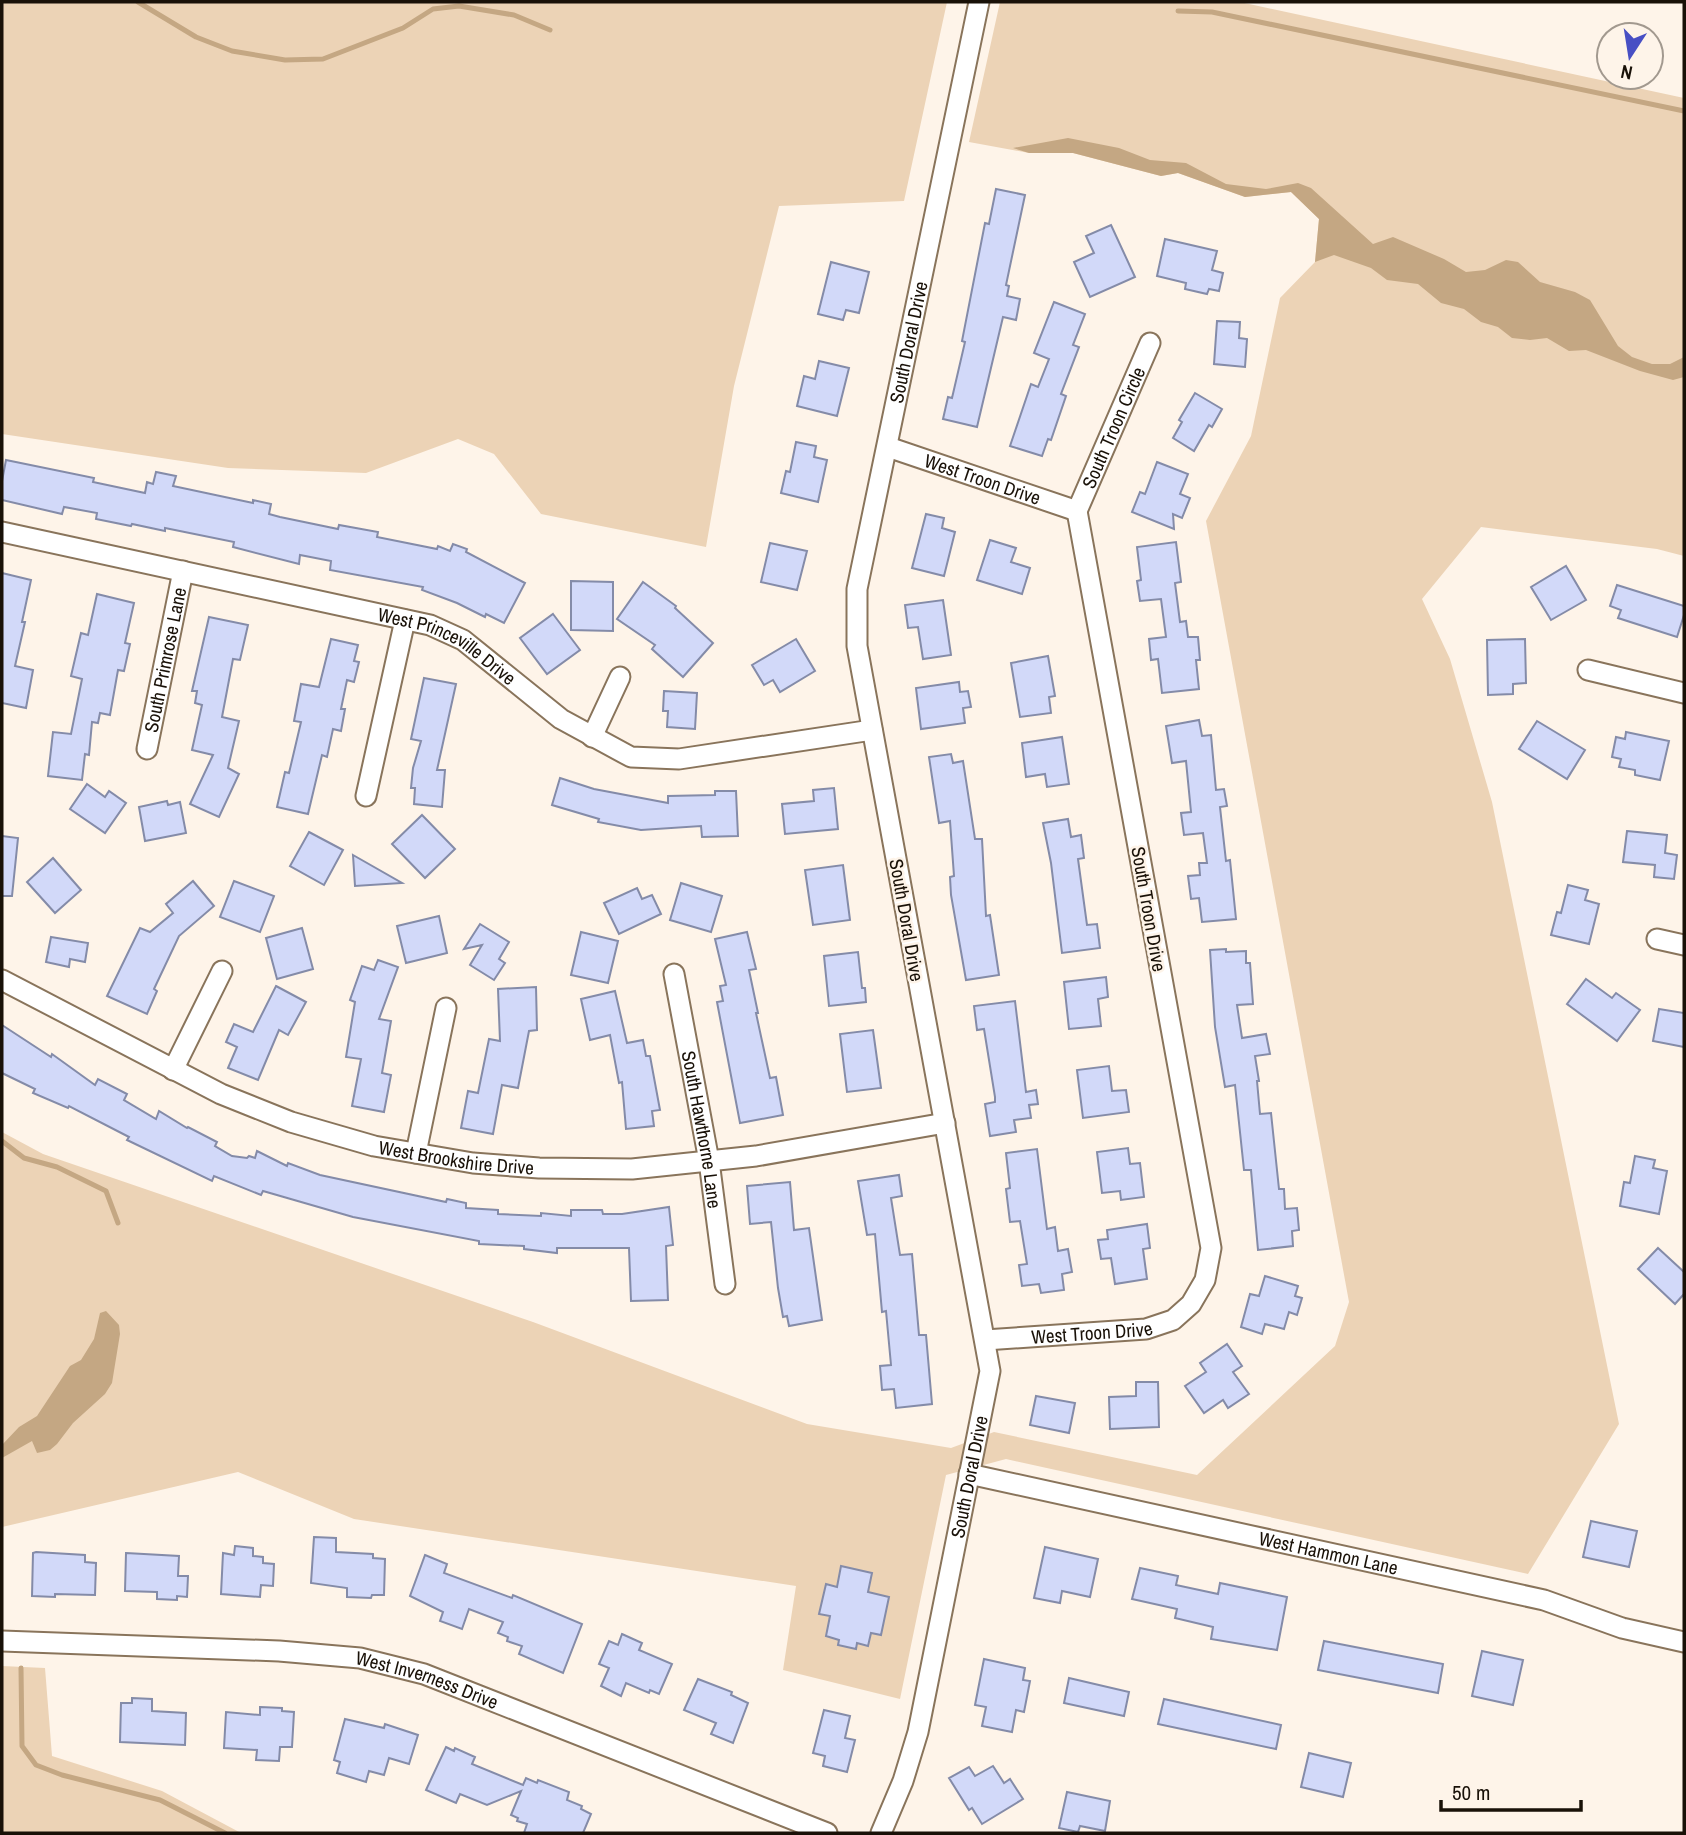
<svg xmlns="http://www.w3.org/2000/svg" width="1686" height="1835" font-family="'Archivo Narrow',sans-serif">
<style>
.green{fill:#ecd3b6}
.water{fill:#c4a783}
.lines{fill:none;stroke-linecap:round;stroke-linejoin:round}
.stream{stroke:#c4a783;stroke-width:5}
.building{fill:#d2d9f9;stroke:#848ba8;stroke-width:2}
.minor-casing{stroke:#89745b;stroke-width:23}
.minor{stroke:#fff;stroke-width:19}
.labels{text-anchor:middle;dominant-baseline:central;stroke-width:5;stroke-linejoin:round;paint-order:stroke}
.street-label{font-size:19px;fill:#191108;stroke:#fef4e9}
</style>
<rect width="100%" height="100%" fill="#fef4e9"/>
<!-- green -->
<g class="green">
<polygon points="2,2 947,2 904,201 779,206 734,386 706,547 541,514 494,454 458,439 366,473 228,468 2,434"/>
<polygon points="1000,2 1240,2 1684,98 1684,556 1657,549 1481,527 1422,599 1450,659 1492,802 1619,1424 1528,1574 1006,1459 946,1475 900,1699 783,1670 796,1586 354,1519 238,1472 2,1527 2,1132 43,1154 533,1322 807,1424 951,1448 994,1432 1197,1475 1335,1346 1349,1302 1206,521 1251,436 1280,298 1315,262 1319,219 1291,192 1245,197 1178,173 1161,176 1073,153 1029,153 969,142"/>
<polygon points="2,1666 45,1668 52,1756 162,1791 241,1833 2,1833"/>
</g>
<!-- water -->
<g class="water">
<polygon points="1068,138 1119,148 1150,160 1186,163 1226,184 1266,189 1298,183 1311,188 1373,244 1393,237 1444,259 1466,272 1485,270 1506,260 1518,262 1540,282 1575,292 1590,300 1618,346 1632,357 1652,364 1670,364 1684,357 1684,377 1673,380 1640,371 1586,350 1569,351 1547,338 1530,340 1512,338 1498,327 1481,322 1464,309 1441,303 1418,284 1387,280 1371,268 1334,255 1315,262 1319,219 1291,192 1245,197 1178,173 1161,176 1073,153 1029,153 1013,148"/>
<polygon points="106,1311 119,1325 120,1334 112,1383 105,1394 73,1423 57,1444 50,1450 37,1453 32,1441 2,1458 2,1445 19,1427 37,1416 70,1366 81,1360 94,1339 100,1313"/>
</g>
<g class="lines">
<!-- stream -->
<g class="stream">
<polyline points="138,2 196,37 232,51 285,60 323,59 403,28 433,9 459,6 514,15 550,30"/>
<polyline points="1178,11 1212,12 1684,111"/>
<polyline points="2,1141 24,1158 57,1167 106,1191 118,1223"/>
<polyline points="21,1668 22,1746 36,1765 62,1775 160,1800 225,1833"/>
</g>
</g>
<!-- building -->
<g class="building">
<polygon points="996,189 1025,195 1006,285 1009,286 1007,296 1020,299 1016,320 1003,317 977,427 943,419 948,397 952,398 965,342 962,341 985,223 989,224"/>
<polygon points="1111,225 1135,277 1090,297 1074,262 1094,253 1086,236"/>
<polygon points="1165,239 1217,251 1212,270 1223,273 1219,291 1209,289 1207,294 1185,289 1186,283 1157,276"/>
<polygon points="831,262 869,272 859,313 846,310 843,320 818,314"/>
<polygon points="1054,302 1085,314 1073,345 1079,347 1061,394 1066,396 1051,440 1048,439 1042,456 1010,446 1031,384 1038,387 1049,359 1034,353"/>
<polygon points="1217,321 1240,322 1239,338 1247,339 1245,367 1214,364"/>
<polygon points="819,361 849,368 837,416 797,406 804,376 815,379"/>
<polygon points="1195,393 1222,409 1212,427 1209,425 1194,451 1173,438 1182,422 1179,420"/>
<polygon points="796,442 816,446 814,457 827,460 818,502 781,493 786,471 790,472"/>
<polygon points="6,460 94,478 93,482 145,493 147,482 153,484 156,472 176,476 173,486 253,503 253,500 271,504 269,514 280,517 338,529 339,525 378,532 377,537 437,549 438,546 450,551 453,544 467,549 466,552 525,583 504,623 486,614 485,617 457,603 422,590 423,587 330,570 331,561 300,555 299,564 233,547 234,542 165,528 165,531 132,524 131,526 96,519 97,513 64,507 62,514 2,500 2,481"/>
<polygon points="1157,462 1188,474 1180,494 1190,498 1182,518 1173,514 1174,529 1132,512 1140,492 1145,494"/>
<polygon points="926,514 944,518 942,528 955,532 944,576 912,568"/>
<polygon points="990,540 1016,548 1011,562 1030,568 1022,594 977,580"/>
<polygon points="1176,542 1181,582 1175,583 1180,622 1186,621 1188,637 1198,637 1200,660 1196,660 1199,689 1162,693 1158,659 1151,660 1149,639 1166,637 1161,599 1140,601 1137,581 1141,580 1137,547"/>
<polygon points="770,543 807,551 797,590 761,582"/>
<polygon points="1566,566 1586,600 1551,620 1531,587"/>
<polygon points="2,573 31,580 22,622 25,622 15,666 33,670 26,708 2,703"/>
<polygon points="571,581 613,582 613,631 571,630"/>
<polygon points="643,582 676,606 675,608 713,643 683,677 652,649 655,645 617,619"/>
<polygon points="1617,585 1684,606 1684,615 1677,637 1618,618 1621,610 1610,606"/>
<polygon points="97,594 134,603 125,643 130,644 124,671 118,670 110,715 100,713 98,723 92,722 89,755 85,754 82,780 48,776 53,732 71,734 82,679 71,676 81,633 88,635"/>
<polygon points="943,600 951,655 923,659 918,627 908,628 905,605"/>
<polygon points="553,614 580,650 547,674 520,638"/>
<polygon points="209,617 248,625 240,660 233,659 222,717 239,721 228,768 239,774 219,817 190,804 213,755 192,750 202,705 195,703 197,691 192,691"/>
<polygon points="331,639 358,645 354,661 359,662 354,682 347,680 341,709 345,709 341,731 333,729 327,757 322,755 308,814 277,807 285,772 289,773 301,722 294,721 301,684 319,687"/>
<polygon points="796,639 815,671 780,692 773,680 764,685 752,665"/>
<polygon points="1525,639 1526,683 1513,684 1513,694 1488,695 1487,640"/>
<polygon points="1048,656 1055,696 1049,697 1051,713 1020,717 1011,663"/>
<polygon points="424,678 456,684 437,770 445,770 442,807 414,804 415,788 411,788 413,768 421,741 411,739"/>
<polygon points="959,682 960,692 968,691 971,707 963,708 965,723 921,729 916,688"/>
<polygon points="664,691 697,693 695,729 667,727 668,711 663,711"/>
<polygon points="1199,720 1202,736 1211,735 1216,790 1224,789 1227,806 1220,807 1226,861 1230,860 1236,919 1202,922 1199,898 1191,899 1188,876 1200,875 1199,863 1207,863 1203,833 1184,835 1181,813 1191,812 1186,761 1172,763 1166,726"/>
<polygon points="1537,721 1585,750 1567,779 1519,749"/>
<polygon points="1626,732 1669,741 1660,780 1635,775 1635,770 1619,767 1621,759 1612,757 1616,737 1625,739"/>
<polygon points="1062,737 1069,784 1047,787 1045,774 1026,777 1022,743"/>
<polygon points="951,754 953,763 963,761 975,839 982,839 986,916 990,915 999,975 966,980 951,895 950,877 954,876 950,821 939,823 929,757"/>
<polygon points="560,778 594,789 668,803 668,796 715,795 715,791 736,791 738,836 702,837 701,826 641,830 598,822 599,819 552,805"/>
<polygon points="87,784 105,797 109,791 126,803 105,833 70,809"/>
<polygon points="834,788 838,829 785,834 782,804 814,801 813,790"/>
<polygon points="167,801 168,805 180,802 186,833 145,841 139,807"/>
<polygon points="422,815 455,849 425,878 392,844"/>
<polygon points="1068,819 1071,837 1081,835 1084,858 1078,859 1087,925 1097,924 1100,948 1062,953 1051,863 1043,823"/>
<polygon points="1627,831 1667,835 1665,853 1677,855 1674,879 1654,877 1655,865 1623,862"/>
<polygon points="309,832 343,850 324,885 290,866"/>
<polygon points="2,836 18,838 12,896 2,896"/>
<polygon points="353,855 402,883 355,886"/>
<polygon points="53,858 81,890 55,913 27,882"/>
<polygon points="843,865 850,920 813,925 805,870"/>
<polygon points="193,881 214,906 179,936 154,989 157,991 147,1014 107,996 140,928 150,932 173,913 166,904"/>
<polygon points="234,881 274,896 260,932 220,917"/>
<polygon points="681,883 722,896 711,932 670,920"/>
<polygon points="1568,885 1588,890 1585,900 1599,904 1589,944 1551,935 1557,912 1561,913"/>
<polygon points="637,888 642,899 652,895 661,914 619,934 604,903"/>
<polygon points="439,916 447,953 406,963 397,926"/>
<polygon points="480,924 509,942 499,959 505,963 494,980 470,965 482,945 464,949"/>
<polygon points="302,928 313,969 277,979 266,938"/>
<polygon points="581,932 618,941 608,983 571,975"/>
<polygon points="747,932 756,969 749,970 758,1013 756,1013 770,1078 776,1077 783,1115 740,1123 717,1002 723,1001 720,986 726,985 715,939"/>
<polygon points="51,937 88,943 85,962 70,959 69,967 46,962"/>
<polygon points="1226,949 1226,952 1246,951 1246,963 1250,963 1253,1004 1237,1005 1242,1038 1266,1034 1270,1054 1255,1056 1259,1081 1257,1081 1260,1114 1271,1113 1279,1189 1284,1189 1285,1209 1297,1208 1299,1230 1292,1231 1293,1246 1258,1250 1251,1170 1244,1170 1235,1085 1225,1087 1215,1027 1210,950"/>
<polygon points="858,952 862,988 865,988 866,1002 829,1006 824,956"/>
<polygon points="378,960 398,967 379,1019 391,1021 382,1073 391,1075 384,1112 352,1106 361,1059 346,1057 355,1002 350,1000 362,966 374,970"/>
<polygon points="1106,977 1108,997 1098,999 1101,1026 1069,1029 1064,982"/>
<polygon points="1586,979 1612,998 1616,993 1640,1010 1617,1041 1567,1004"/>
<polygon points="276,986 306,1002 288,1035 279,1030 258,1080 228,1068 237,1047 226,1042 234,1024 253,1032"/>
<polygon points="536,987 537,1030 529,1031 518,1088 502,1085 493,1134 461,1128 468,1091 478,1093 489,1039 500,1041 498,989"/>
<polygon points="615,991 627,1043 643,1040 646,1056 650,1056 660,1110 652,1111 654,1126 626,1129 622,1082 619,1083 610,1035 590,1040 581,999"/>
<polygon points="1015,1001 1026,1092 1036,1090 1038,1104 1029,1105 1031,1118 1014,1120 1016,1132 990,1136 985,1104 995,1102 995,1097 984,1029 977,1030 974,1006"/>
<polygon points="1659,1009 1684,1013 1684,1047 1653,1041"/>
<polygon points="2,1025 51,1057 52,1054 95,1085 98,1079 127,1094 124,1100 156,1119 159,1111 187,1128 188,1127 217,1142 215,1146 232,1156 247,1158 249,1156 255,1158 257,1151 287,1166 288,1163 320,1175 446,1202 447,1199 466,1203 466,1208 498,1210 498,1214 541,1216 541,1213 571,1216 571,1210 602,1210 603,1214 622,1214 669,1207 673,1245 666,1246 668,1300 631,1301 629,1248 557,1248 557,1253 524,1249 524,1246 479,1244 479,1241 353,1217 263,1191 261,1195 214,1176 212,1181 127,1140 129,1137 69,1106 68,1108 33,1093 35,1089 2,1073"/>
<polygon points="873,1030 881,1088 847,1092 840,1034"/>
<polygon points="1109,1066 1112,1091 1126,1090 1129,1112 1083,1118 1077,1070"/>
<polygon points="1128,1148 1130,1164 1140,1163 1144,1197 1121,1200 1120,1191 1102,1193 1097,1152"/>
<polygon points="1037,1149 1047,1229 1055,1227 1058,1251 1068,1249 1072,1272 1062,1274 1064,1290 1041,1293 1039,1284 1022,1286 1019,1265 1027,1264 1020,1221 1010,1222 1006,1189 1010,1188 1006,1153"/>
<polygon points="1635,1156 1655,1160 1653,1168 1667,1171 1659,1214 1620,1206 1624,1182 1630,1183"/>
<polygon points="899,1175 902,1196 891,1198 900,1255 912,1254 919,1335 926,1335 932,1404 896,1408 894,1389 882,1390 880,1366 891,1365 886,1311 882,1312 875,1234 867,1235 858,1181"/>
<polygon points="790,1182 794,1230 809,1228 822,1320 789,1326 787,1316 783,1317 778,1288 771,1222 750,1224 747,1186"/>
<polygon points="1147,1224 1150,1248 1143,1249 1147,1279 1115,1284 1111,1258 1101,1259 1098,1240 1108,1239 1107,1230"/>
<polygon points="1658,1248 1684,1272 1684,1294 1675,1304 1638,1269"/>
<polygon points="1265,1276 1298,1286 1295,1296 1302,1298 1297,1315 1289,1312 1284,1329 1265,1324 1262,1334 1241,1327 1250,1294 1259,1296"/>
<polygon points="1227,1344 1242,1366 1233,1372 1249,1394 1228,1408 1223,1400 1204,1413 1185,1386 1206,1372 1200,1363"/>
<polygon points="1136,1382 1158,1382 1159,1427 1110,1429 1109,1397 1136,1396"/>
<polygon points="1036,1396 1075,1403 1069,1433 1030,1425"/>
<polygon points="1591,1521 1637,1531 1629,1567 1583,1557"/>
<polygon points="314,1537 336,1538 336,1552 373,1554 373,1558 385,1559 384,1595 372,1595 371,1598 347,1597 347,1588 311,1583"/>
<polygon points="235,1546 253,1548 253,1556 263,1557 263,1563 274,1564 273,1586 261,1585 260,1597 221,1594 223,1553 234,1555"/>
<polygon points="1045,1547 1098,1559 1090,1597 1062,1591 1060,1603 1034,1598"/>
<polygon points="36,1552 85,1555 85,1562 96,1563 95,1595 55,1594 55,1597 32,1596 33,1553"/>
<polygon points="126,1553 179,1556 178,1576 188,1576 187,1597 177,1596 177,1600 157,1599 157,1592 125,1591"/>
<polygon points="425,1555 447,1564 444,1573 512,1598 513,1595 582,1624 563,1673 519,1654 522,1646 507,1641 508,1637 498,1633 503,1622 469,1609 462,1629 440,1621 443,1612 410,1596"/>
<polygon points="841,1566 872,1573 868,1592 889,1597 881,1635 871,1633 868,1646 857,1643 856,1649 838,1645 839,1640 826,1636 830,1616 819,1614 826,1584 837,1587"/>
<polygon points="1140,1568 1178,1576 1176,1585 1218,1594 1220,1583 1287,1597 1277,1650 1211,1639 1213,1627 1175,1618 1177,1609 1132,1599"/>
<polygon points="622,1634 642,1643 639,1650 672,1664 659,1694 650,1690 649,1693 626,1683 621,1696 601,1686 609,1668 599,1664 609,1641 618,1645"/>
<polygon points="1324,1641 1443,1664 1438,1693 1318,1670"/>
<polygon points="1482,1651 1523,1660 1513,1705 1472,1696"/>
<polygon points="984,1659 1025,1668 1023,1680 1030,1681 1024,1712 1016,1710 1012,1732 982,1726 986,1707 975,1705"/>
<polygon points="1069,1678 1129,1692 1124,1716 1064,1703"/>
<polygon points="698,1679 732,1692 731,1695 748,1703 733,1743 711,1734 716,1723 684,1710"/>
<polygon points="132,1698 152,1699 152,1711 186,1713 185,1745 120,1742 121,1703 132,1703"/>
<polygon points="1164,1699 1281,1725 1276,1749 1158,1724"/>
<polygon points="260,1707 282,1708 282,1711 294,1712 292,1747 280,1747 279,1761 256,1760 257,1750 224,1748 226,1712 260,1715"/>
<polygon points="824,1710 850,1716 845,1738 855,1740 847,1772 823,1766 825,1756 813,1753"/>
<polygon points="345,1719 384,1728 385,1724 418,1735 409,1764 389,1758 384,1775 369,1771 366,1782 337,1773 340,1762 334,1760"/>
<polygon points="446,1747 454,1751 455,1748 475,1757 472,1764 523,1785 526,1778 537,1783 538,1780 569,1792 567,1800 582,1806 581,1809 591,1814 583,1833 524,1833 527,1824 517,1821 518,1818 511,1815 521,1791 487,1805 460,1794 456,1803 426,1790"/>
<polygon points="1309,1753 1351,1763 1343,1797 1301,1787"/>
<polygon points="993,1766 1004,1783 1010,1779 1023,1799 982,1824 972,1808 969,1810 949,1778 969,1767 975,1776"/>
<polygon points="1067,1792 1110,1801 1105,1831 1080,1826 1078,1832 1059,1828"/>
</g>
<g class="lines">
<!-- minor casing -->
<g class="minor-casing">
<g id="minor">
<path id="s1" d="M888 447 1077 511"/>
<path id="s2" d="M1077 511 1150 343"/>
<path id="s3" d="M2 532 430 625 463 640 561 719 631 757 679 759 872 730"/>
<polyline points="1588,670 1684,693"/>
<polyline points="592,737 620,677"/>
<path id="s4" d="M147 749 183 571"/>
<polyline points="366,796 405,620"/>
<polyline points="1657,939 1684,945"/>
<path id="s5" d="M674 974 709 1161 725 1284"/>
<path id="s6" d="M2 980 221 1094 291 1122 374 1146 473 1163 539 1168 632 1169 756 1156 945 1123"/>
<polyline points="173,1070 222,971"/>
<polyline points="416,1153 446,1008"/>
<path id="s7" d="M985 1340 1146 1329 1173 1320 1191 1304 1205 1280 1211 1248 1077 511"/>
<path id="s8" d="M969 1474 1544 1600 1622 1628 1684 1642"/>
<path id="s9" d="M2 1641 279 1651 360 1658 424 1674 827 1833"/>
<path id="s10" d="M881 1833 903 1781 918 1732 990 1371 857 646V589L979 2"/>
</g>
</g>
<!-- minor -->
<use href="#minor" class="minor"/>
</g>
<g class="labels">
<!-- street labels -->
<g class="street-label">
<text stroke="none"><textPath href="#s10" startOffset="1522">South Doral Drive</textPath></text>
<text stroke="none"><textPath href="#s2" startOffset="91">South Troon Circle</textPath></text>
<text stroke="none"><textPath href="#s1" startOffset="100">West Troon Drive</textPath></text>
<text stroke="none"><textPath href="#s3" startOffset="462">West Princeville Drive</textPath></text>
<text stroke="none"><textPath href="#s4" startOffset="91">South Primrose Lane</textPath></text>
<text transform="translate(1149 909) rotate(80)">South Troon Drive</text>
<text transform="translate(907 920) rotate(80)">South Doral Drive</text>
<text stroke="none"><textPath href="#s5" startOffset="158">South Hawthorne Lane</textPath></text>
<text stroke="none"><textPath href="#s6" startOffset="492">West Brookshire Drive</textPath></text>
<text stroke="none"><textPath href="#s7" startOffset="107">West Troon Drive</textPath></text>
<text stroke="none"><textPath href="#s10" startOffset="368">South Doral Drive</textPath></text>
<text stroke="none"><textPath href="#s8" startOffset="368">West Hammon Lane</textPath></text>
<text stroke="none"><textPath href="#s9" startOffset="429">West Inverness Drive</textPath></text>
</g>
</g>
<!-- border -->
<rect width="1686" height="1835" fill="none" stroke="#191108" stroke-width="7"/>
<!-- north arrow -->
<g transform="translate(1630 56) rotate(192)"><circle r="33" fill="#fef4e9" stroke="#a2998f" stroke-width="2"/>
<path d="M0-5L12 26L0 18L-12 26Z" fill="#484fc4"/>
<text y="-10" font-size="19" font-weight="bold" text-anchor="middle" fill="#191108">N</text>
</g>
<!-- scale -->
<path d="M1441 1800v10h140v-10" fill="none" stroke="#191108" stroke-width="3.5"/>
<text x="1452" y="1800" font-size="21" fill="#191108" stroke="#fef4e9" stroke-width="5" paint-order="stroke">50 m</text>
</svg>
